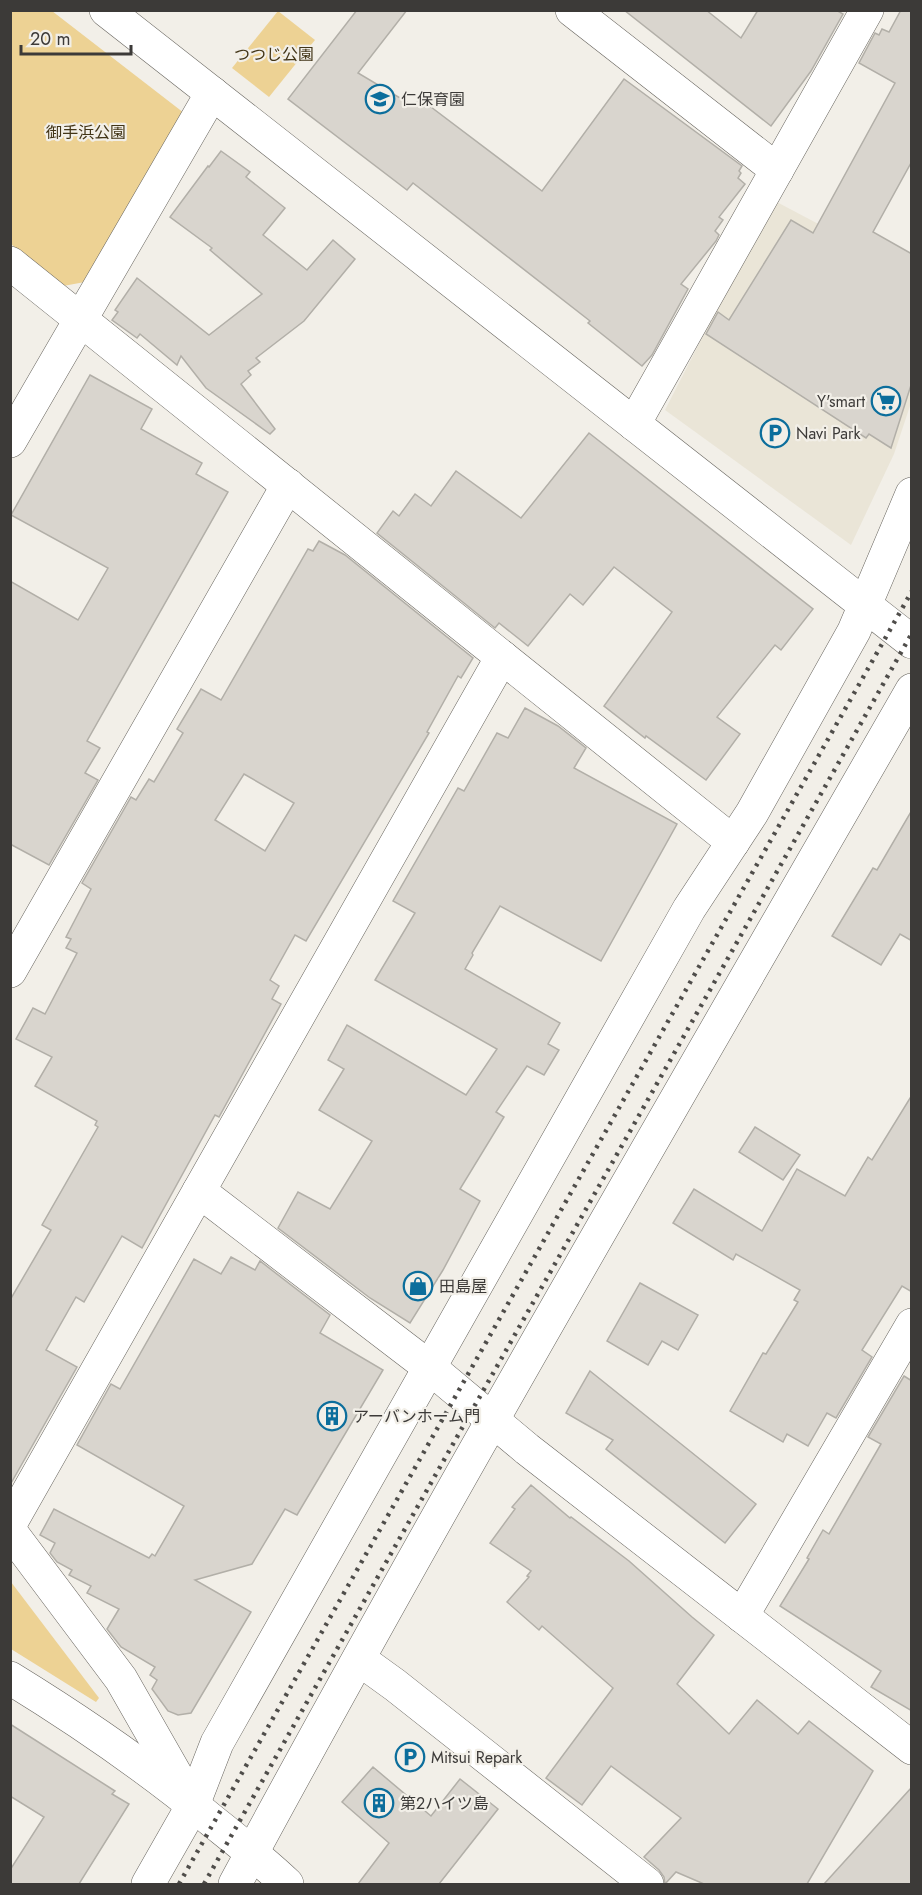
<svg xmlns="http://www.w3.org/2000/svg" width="922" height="1895" font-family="Jost,'Noto Sans JP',sans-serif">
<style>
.built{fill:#eae5d7}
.green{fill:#edd294}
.building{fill:#d9d5ce;stroke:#b2afa8;stroke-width:1.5;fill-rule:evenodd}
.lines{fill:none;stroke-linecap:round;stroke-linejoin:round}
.street-casing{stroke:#67645e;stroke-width:34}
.secondary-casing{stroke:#67645e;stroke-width:34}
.street{stroke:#fff;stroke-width:33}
.secondary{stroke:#fff;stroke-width:33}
.rail{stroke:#4f4d4a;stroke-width:4.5;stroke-dasharray:3 6;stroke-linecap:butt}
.labels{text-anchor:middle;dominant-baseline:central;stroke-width:4.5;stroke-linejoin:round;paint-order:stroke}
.park-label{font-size:16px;fill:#423517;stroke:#f2efe8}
.poi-label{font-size:16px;fill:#3c3a38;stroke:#f2efe8;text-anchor:start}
</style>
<rect width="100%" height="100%" fill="#f2efe8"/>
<!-- built -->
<polygon class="built" points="773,200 860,246 911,301 911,403 894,454 851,545 665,410"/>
<!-- green -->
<g class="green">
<polygon points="10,11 52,11 184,113 85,282 63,286 11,244"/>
<polygon points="278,11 315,40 269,97 232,68"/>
<polygon points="11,1582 99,1698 96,1702 11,1649"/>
</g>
<!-- building -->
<g class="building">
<polygon points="357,10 407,10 358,73 410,104 423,101 542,191 624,79 742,166 739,171 741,173 738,178 745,184 719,217 723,220 715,231 719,235 716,241 681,284 688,289 652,355 642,366 588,323 590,321 413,183 407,190 288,99"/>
<polygon points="624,10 706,10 741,38 758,10 836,10 843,14 811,71 771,126"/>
<polygon points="901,10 912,10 912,161 873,232 912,254 912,382 891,448 869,434 866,438 706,334 718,312 729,320 791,220 813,233 895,83 859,63 875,33 879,35 882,29 889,32"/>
<polygon points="221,151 250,172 246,177 285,208 263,235 307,270 333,240 355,259 304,321 256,358 260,362 248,371 251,375 241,384 275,429 270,434 206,388 181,356 177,365 140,334 137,338 112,320 118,312 115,310 137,278 209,335 262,294 210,250 212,248 170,217 208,166 209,167"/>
<polygon points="90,375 152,409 141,429 202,463 196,474 228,492 87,741 100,748 85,773 98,780 49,865 10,844 10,581 78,620 108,568 11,515"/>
<polygon points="589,433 813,609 781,650 775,645 717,717 740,734 706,780 646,736 645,738 604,706 672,612 614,567 583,605 570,594 528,646 499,623 495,628 377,533 393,511 399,516 415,494 431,506 456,471 521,518"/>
<path d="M319 541 345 555 473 658 461 678 458 676 427 732 429 733 306 941 295 935 270 980 279 986 272 999 281 1004 219 1117 215 1115 142 1248 122 1236 84 1302 76 1297 46 1350 77 1367 10 1485V1300L51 1230 42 1225 98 1127 95 1125 97 1121 35 1086 52 1057 16 1039 33 1008 45 1014 77 953 66 948 71 939 66 937 91 889 82 883 131 797 136 800 149 779 154 782 183 733 177 729 201 689 221 700 308 549 313 551ZM244 774 294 803 265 851 215 820Z"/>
<polygon points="525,708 558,726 586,748 574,768 677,824 601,961 500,906 472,953 473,955 465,969 560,1023 548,1044 559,1050 544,1075 527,1066 496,1112 504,1117 460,1189 480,1201 443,1270 410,1323 370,1298 278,1228 298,1192 330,1209 372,1141 319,1110 344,1069 328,1060 347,1025 466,1095 497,1049 375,980 415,913 393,901 458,788 464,791 497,733 508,738"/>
<polygon points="912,810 912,941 900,934 881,965 832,936 873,868 877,870"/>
<polygon points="912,1095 912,1292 902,1286 862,1350 872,1357 836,1418 827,1413 808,1446 787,1434 783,1442 730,1411 763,1353 766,1354 798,1302 794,1300 800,1290 736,1254 733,1260 673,1223 694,1189 762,1231 797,1169 845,1196 868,1157 872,1160"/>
<polygon points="755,1127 800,1155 783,1180 739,1152"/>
<polygon points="231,1257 255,1270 260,1261 330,1315 320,1333 383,1370 297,1515 285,1509 252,1564 195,1580 251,1612 191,1713 178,1715 168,1711 152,1689 157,1680 150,1675 155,1667 121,1647 107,1629 119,1609 87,1593 91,1586 69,1575 72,1570 57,1562 50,1553 55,1543 40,1535 54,1509 149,1558 152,1554 155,1556 184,1506 77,1445 111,1384 120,1389 194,1259 221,1274"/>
<polygon points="640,1283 698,1315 678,1350 662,1341 648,1365 607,1341"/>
<polygon points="590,1371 756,1504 725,1543 606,1449 613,1440 566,1413"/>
<polygon points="904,1376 912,1381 912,1711 871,1687 881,1671 780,1606 809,1559 807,1558 823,1530 829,1534 881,1444 868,1437"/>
<polygon points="531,1485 570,1518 571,1517 629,1561 692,1617 714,1635 677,1684 729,1734 757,1700 798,1734 809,1721 873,1771 807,1884 704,1884 676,1872 665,1884 664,1877 659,1870 644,1857 681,1818 611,1766 582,1805 546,1778 613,1688 542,1626 539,1630 507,1602 529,1577 527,1576 531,1571 490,1543 515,1509 512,1507"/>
<polygon points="10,1724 115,1791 112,1794 129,1804 79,1884 10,1884 10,1870 44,1817 10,1796"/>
<polygon points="373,1767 431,1816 460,1779 498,1809 439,1884 358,1884 389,1843 342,1802"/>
<polygon points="912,1787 912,1884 824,1884"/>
</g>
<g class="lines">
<!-- street casing -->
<g class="street-casing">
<g id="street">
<polyline points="572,10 777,170"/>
<polyline points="10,263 733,842"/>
<polyline points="634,424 867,10"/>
<polyline points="10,441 212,93"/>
<polyline points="10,971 288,485"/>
<polyline points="199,1191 429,1367 527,1449 912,1748"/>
<polyline points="10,1524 502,657"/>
<polyline points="10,1531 121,1679 193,1805"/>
<polyline points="742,1616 912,1325"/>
<polyline points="359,1659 395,1685 647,1884"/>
<polyline points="148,1884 193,1805 217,1743 689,909 752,813 854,631 912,494"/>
<path d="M235 1884C452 1482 684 1087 912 690"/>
</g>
</g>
<!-- secondary casing -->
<g class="secondary-casing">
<g id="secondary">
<polyline points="106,10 912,642"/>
<path d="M10 1678C80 1721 147 1767 210 1819 236 1840 263 1861 287 1884"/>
</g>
</g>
<!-- street -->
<use href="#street" class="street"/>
<!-- secondary -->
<use href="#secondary" class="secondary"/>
<!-- rail -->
<g class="rail">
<polyline points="179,1884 912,591"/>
<polyline points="204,1884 912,633"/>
</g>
</g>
<!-- icons -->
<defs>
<g id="school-ring" transform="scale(1.5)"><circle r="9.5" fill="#f2efe8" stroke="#0c6e9c" stroke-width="1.5"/><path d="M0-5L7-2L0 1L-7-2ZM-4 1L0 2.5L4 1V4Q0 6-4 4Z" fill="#0c6e9c"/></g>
<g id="supermarket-ring" transform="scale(1.5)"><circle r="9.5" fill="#f2efe8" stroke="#0c6e9c" stroke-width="1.5"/><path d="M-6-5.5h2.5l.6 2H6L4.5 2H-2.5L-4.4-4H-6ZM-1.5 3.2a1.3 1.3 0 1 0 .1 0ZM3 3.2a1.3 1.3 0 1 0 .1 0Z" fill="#0c6e9c"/></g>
<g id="parking-ring" transform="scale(1.5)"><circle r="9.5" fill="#f2efe8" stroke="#0c6e9c" stroke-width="1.5"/><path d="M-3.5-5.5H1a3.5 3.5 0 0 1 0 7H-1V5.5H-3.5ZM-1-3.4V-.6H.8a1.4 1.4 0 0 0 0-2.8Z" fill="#0c6e9c"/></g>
<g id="shop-ring" transform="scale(1.5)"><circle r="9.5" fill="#f2efe8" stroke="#0c6e9c" stroke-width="1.5"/><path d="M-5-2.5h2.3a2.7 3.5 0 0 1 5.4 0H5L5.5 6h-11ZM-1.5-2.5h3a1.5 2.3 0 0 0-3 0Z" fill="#0c6e9c"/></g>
<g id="building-ring" transform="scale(1.5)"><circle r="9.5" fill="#f2efe8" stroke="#0c6e9c" stroke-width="1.5"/><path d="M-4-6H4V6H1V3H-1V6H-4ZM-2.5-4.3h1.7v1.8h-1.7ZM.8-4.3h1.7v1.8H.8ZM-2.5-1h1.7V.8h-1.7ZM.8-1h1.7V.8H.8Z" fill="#0c6e9c"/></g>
</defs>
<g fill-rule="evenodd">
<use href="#school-ring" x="380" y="99"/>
<use href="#supermarket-ring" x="886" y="401"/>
<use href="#parking-ring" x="775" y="433"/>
<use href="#shop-ring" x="418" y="1286"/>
<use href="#building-ring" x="332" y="1416"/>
<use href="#parking-ring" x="410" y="1757"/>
<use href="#building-ring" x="379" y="1803"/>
</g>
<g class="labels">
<!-- park labels -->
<g class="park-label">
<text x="274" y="54">つつじ公園</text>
<text x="86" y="132">御手浜公園</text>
</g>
<!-- poi labels -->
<g class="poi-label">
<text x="401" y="99">仁保育園</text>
<text x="865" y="401" text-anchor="end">Y'smart</text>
<text x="796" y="433">Navi Park</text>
<text x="439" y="1286">田島屋</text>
<text x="353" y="1416">アーバンホーム門</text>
<text x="431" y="1757">Mitsui Repark</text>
<text x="400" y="1803">第2ハイツ島</text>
</g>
</g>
<!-- border -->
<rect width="922" height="1895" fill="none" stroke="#3c3a38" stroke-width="24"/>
<!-- scale -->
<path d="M21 45v9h110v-9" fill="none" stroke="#3c3a38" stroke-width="3"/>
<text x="30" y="45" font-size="18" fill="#3c3a38" stroke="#f2efe8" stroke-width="4.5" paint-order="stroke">20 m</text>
</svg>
